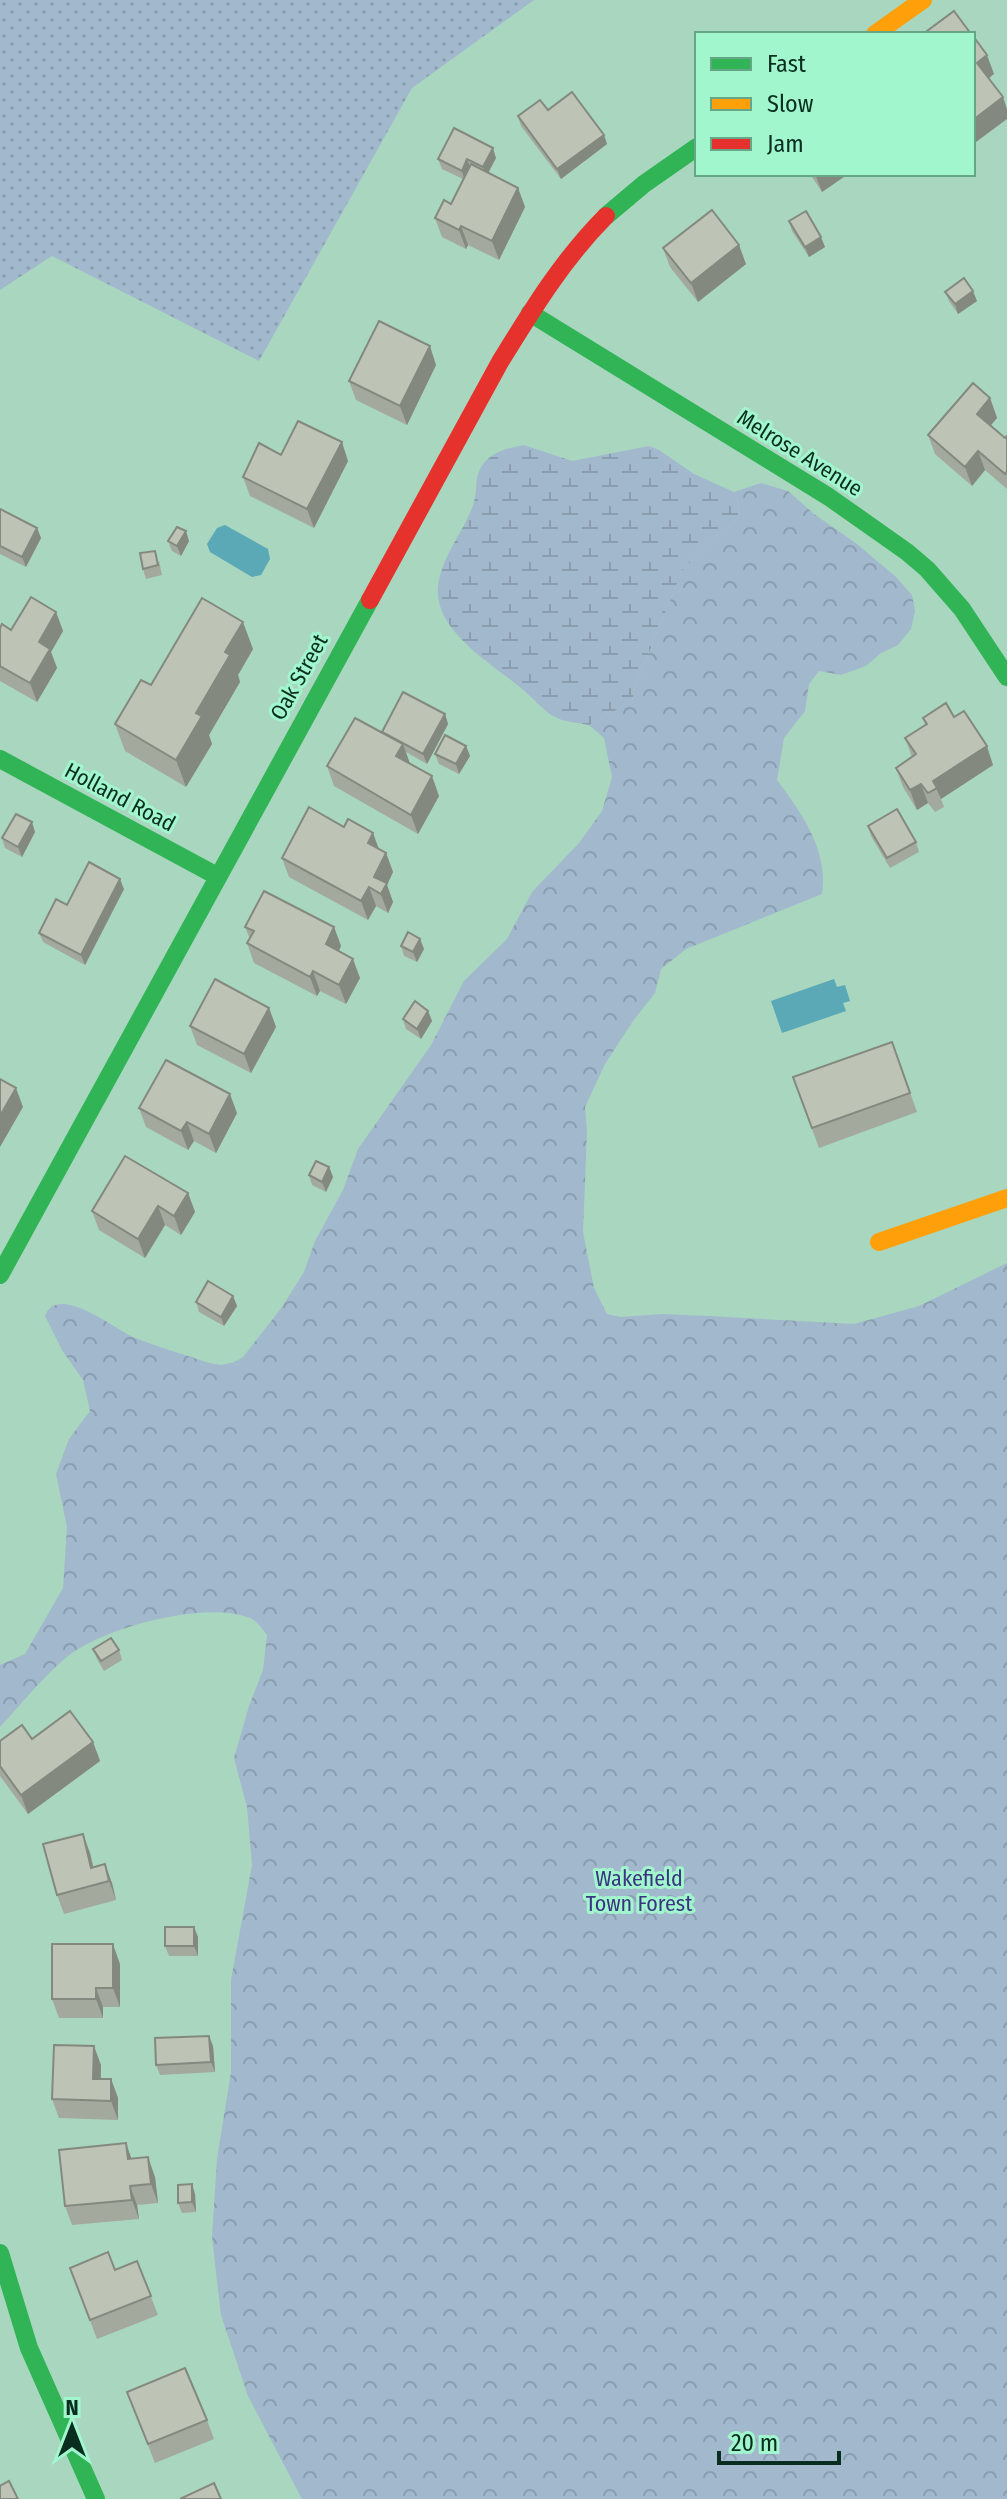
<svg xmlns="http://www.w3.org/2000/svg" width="1007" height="2499" font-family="'Fira Sans Condensed',sans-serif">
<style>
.grass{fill:url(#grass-dots)}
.forest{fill:url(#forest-crowns)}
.wetland{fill:url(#wetland-marsh)}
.water{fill:#5ba8b6}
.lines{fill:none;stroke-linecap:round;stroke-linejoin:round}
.fast{stroke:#30b455;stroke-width:18}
.slow{stroke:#ff9f0a;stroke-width:18}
.jam{stroke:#e5322d;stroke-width:18}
.wall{fill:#a3a99c}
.shaded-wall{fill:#84897f}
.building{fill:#bdc4b5;stroke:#84897f;stroke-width:2}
.labels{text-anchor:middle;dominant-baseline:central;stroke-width:6;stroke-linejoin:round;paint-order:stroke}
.street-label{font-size:22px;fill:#092e1f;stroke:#a2f6cd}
.park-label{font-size:22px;fill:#3b3581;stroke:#a2f6cd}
</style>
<defs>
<pattern id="grass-dots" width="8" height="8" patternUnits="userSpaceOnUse" patternTransform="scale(2)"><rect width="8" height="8" fill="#a2b8cd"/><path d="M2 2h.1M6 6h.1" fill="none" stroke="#8a9eb0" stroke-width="1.8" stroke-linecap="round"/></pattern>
<pattern id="forest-crowns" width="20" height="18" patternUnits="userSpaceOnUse" patternTransform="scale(2)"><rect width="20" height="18" fill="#a2b8cd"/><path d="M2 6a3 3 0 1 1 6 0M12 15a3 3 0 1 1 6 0" fill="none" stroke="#8a9eb0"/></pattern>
<pattern id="wetland-marsh" width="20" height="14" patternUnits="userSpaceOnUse" patternTransform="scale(2)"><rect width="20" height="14" fill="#a2b8cd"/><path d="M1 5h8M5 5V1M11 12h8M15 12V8" fill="none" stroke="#8a9eb0"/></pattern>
</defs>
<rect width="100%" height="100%" fill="#a8d6bf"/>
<!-- grass -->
<polygon class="grass" points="0,0 534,0 412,88 259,361 52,256 0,290"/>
<!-- forest -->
<path class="forest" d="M761 483 788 491 814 514 857 544 896 577 912 595 915 611 911 629 898 645 881 653 866 666 841 675 819 671 809 684 805 711 784 738 777 780C801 812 829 851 822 894L686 949 661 969 655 993 633 1021 605 1064 585 1107 587 1131 583 1232 594 1288 607 1314 621 1317 662 1314 708 1316 854 1324 919 1306 1007 1263V2499H302L248 2396 221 2315 212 2237 217 2159 231 2072V1980L252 1865 247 1807 234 1758 249 1706 263 1670 267 1635C262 1629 257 1621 250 1618 206 1600 105 1627 68 1656 43 1677 22 1703 0 1727V1665L25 1654 63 1588 67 1527 56 1474 69 1439 90 1411 83 1380 62 1350 45 1316C56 1283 113 1327 131 1336 156 1347 184 1354 209 1363L221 1365 235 1362 243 1357 282 1307 304 1272 315 1241 343 1190 358 1149 431 1045 464 981 507 939 532 892 579 843 602 811 612 777 604 738 589 725 632 701 635 687 682 571 716 536 738 519 739 505 734 492Z"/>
<!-- wetland -->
<path class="wetland" d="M524 445 572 461 649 446 659 450 694 474 734 492 739 505 738 519 716 536 682 571 635 687 632 701 589 725C578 723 563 722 553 716 542 709 532 697 521 688 492 664 434 631 438 587 441 556 465 531 474 502 476 494 476 486 477 478 483 454 503 449 524 445Z"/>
<!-- water -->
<g class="water">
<polygon points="225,525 268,549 270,559 261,575 252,577 210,552 207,544 217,528"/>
<polygon points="834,979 837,987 845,985 850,1001 843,1003 846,1011 782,1033 771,1001"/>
</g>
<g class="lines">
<!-- fast -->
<g class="fast">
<polyline points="606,216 644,184 697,147"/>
<polyline points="530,313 829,497 907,552 927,569 962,609 1007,677"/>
<polyline points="0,759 217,876"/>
<polyline points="0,1275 370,600"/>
<polyline points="0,2253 29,2348 96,2499"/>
</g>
<!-- slow -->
<g class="slow">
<polyline points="875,34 923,0"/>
<polyline points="879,1242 1007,1198"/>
</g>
<!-- jam -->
<path class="jam" d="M370 600 500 362C532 310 563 259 606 216"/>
</g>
<!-- wall -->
<g class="wall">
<polygon points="518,116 604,135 607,144 561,179 521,126"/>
<polygon points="496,158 488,173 518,188 525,207 499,260 468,245 466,249 442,237 435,218 451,204 463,179 442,169 438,159"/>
<polygon points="810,174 848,174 822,192"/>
<polygon points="789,221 825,247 809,257 792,231"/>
<polygon points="663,248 746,264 698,302 670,267"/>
<polygon points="945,292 977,301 958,314 949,301"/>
<polygon points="436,365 407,425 356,400 349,381"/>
<polygon points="990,398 997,418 991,425 1005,438 1007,436 1007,489 985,470 972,486 935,454 928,435"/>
<polygon points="281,455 348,461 314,528 250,496 243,477"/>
<polygon points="0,509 37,528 41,538 26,567 0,554"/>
<polygon points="168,541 189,541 181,556 172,551"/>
<polygon points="159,561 162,575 146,579 143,569"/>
<polygon points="56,612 63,631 51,652 57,668 37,702 0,681 0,628 11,630"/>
<polygon points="253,649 238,675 240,682 209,735 212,744 186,787 125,751 115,724"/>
<polygon points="445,714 448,724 427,764 406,752 410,764 439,796 418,834 334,786 327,766 382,733"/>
<polygon points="954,717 993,765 941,799 944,807 935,812 928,803 917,810 903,787 896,768 912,757 905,738 925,725 923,718"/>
<polygon points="466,746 470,756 459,774 439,764 435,754"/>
<polygon points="868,826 916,842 919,852 890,868 871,836"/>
<polygon points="344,827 386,853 393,872 387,885 393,902 388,913 376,906 368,920 289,877 282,858"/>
<polygon points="35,832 22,857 5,848 2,838"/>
<polygon points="124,889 85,965 43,942 39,933 67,905"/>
<polygon points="245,927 334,927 341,946 339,951 360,978 346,1004 320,991 317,996 254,963 247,943 250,939"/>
<polygon points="420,939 424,949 417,962 404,956 401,946"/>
<polygon points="269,1008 276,1027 251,1073 197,1045 190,1026"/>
<polygon points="428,1011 432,1021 421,1039 406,1029 403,1019"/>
<polygon points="892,1042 917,1112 819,1148 793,1077"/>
<polygon points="139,1108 237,1113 216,1153 194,1141 188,1150 146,1127"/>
<polygon points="329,1167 333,1177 326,1192 312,1185 309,1175"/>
<polygon points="188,1193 195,1212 181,1235 165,1225 145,1258 99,1230 92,1211"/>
<polygon points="233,1296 237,1306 224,1326 199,1312 196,1302"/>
<polygon points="93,1649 119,1650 122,1660 104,1671 97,1659"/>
<polygon points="32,1739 93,1742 100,1761 28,1814 0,1776 0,1741"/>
<polygon points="83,1834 93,1867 112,1883 116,1900 64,1914 57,1895"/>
<polygon points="198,1937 198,1956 169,1956 165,1946"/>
<polygon points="120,1964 120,2007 103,2007 103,2018 59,2018 52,1999"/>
<polygon points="213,2046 215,2072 160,2075 156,2065"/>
<polygon points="101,2065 101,2079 111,2079 118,2098 118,2120 59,2118 52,2099"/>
<polygon points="155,2177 158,2203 137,2205 139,2219 72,2225 65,2206"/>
<polygon points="195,2194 196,2212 182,2213 178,2203"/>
<polygon points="137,2261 158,2315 97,2339 70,2268 115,2270"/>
<polygon points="127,2392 207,2420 214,2439 155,2463"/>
</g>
<!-- shaded-wall -->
<g class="shaded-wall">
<polygon points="987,55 994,74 984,82 977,63"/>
<polygon points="1003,97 1007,109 1007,119 976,142 973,133 973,120"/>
<polygon points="604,135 607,144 561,179 557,169"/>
<polygon points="493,148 496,158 486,177 483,167"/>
<polygon points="467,159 471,169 465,181 462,171"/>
<polygon points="815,174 848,174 822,192"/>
<polygon points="518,188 525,207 499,260 492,241"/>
<polygon points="461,226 468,245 466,249 459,230"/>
<polygon points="821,237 825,247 809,257 805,247"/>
<polygon points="739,245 746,264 698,302 691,283"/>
<polygon points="973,291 977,301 958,314 955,304"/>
<polygon points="430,346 436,365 407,425 400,406"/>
<polygon points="990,398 997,418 984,433 977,414"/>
<polygon points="342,442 348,461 314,528 307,509"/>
<polygon points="978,451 985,470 972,486 965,467"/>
<polygon points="37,528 41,538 26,567 22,557"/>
<polygon points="186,531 189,541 181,556 177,546"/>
<polygon points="56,612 63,631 51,652 57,668 37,702 30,683 39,642"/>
<polygon points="243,622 253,649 238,675 240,682 209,735 212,744 186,787 176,760 196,713 225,652"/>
<polygon points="445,714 448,724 427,764 423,754"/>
<polygon points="403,744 410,764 396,756"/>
<polygon points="466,746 470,756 459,774 456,764"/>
<polygon points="987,746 993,765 941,799 933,781"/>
<polygon points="432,776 439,796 418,834 411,815"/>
<polygon points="921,784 928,803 917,810 910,790"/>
<polygon points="32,822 35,832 22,857 18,847"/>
<polygon points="373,833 380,852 368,843"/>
<polygon points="386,853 393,872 387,885 393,902 388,913 374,877"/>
<polygon points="120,879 124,889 85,965 81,955"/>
<polygon points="369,887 376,906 368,920 361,901"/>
<polygon points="334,927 341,946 333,963 326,944"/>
<polygon points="420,939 424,949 417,962 413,952"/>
<polygon points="353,959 360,978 346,1004 339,985"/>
<polygon points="313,971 320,991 317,996 310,977"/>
<polygon points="269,1008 276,1027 251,1073 244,1054"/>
<polygon points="428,1011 432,1021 421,1039 417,1029"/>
<polygon points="16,1088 23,1107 0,1147 0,1116"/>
<polygon points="230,1094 237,1113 216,1153 209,1134"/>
<polygon points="187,1122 194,1141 188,1150 181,1131"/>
<polygon points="329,1167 333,1177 326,1192 322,1182"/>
<polygon points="188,1193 195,1212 181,1235 174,1216"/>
<polygon points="158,1206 165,1225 145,1258 138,1239"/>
<polygon points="233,1296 237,1306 224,1326 221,1317"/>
<polygon points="93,1742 100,1761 28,1814 21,1795"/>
<polygon points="83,1834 90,1853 98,1887 91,1868"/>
<polygon points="105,1864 112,1883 116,1900 109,1881"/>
<polygon points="194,1927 198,1937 198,1956 194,1946"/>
<polygon points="113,1944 120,1964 120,2007 113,1988"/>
<polygon points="96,1988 103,2007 103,2018 96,1999"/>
<polygon points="209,2036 213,2046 215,2072 211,2062"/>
<polygon points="94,2046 101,2065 100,2098 93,2079"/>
<polygon points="111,2079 118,2098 118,2120 111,2101"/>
<polygon points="126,2143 133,2163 128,2159"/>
<polygon points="148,2157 155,2177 158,2203 151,2184"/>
<polygon points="192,2184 195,2194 196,2212 192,2202"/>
<polygon points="130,2186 137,2205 139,2219 132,2200"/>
</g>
<!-- building -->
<g class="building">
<polygon points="954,11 971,34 923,34"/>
<polygon points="973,36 987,55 977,63 1003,97 973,120"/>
<polygon points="572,92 604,135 557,169 518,116 540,100 548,110"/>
<polygon points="454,128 493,148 483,167 467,159 462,171 438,159"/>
<polygon points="471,164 518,188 492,241 461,226 459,230 435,218 444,200 451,204"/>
<polygon points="712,210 739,245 691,283 663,248"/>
<polygon points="806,211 821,237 805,247 789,221"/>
<polygon points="964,278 973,291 955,304 945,292"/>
<polygon points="379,321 430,346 400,406 349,381"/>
<polygon points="973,383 990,398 977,414 1005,438 1007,436 1007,471 1005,474 978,451 965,467 928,435"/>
<polygon points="298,421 342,442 307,509 243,477 259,443 281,455"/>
<polygon points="0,509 37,528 22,557 0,546"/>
<polygon points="177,527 186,531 177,546 168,541"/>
<polygon points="155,551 158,565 143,569 140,553"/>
<polygon points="31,597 56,612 39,642 50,649 30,683 0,666 0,628 2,624 11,630"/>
<polygon points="202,598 243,622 225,652 230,655 196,713 202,716 176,760 115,724 141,680 151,685"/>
<polygon points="403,692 445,714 423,754 382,732"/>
<polygon points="946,703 954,717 964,711 987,746 933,781 937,788 928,793 921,784 910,790 896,768 916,754 905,738 927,724 923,718"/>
<polygon points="355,718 403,744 396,756 432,776 411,815 327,766"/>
<polygon points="445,735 466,746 456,764 435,754"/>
<polygon points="309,807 344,827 348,819 373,833 368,843 386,853 374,877 387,883 381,894 369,887 361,901 282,858"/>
<polygon points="897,809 916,842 887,858 868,826"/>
<polygon points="16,814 32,822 18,847 2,838"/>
<polygon points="89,862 120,879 81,955 39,933 56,899 67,905"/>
<polygon points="264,891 334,927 326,944 353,959 339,985 313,971 310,977 247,943 254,931 245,927"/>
<polygon points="408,932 420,939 413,952 401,946"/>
<polygon points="215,979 269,1008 244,1054 190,1026"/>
<polygon points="415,1001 428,1011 417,1029 403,1019"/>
<polygon points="892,1042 910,1093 812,1128 793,1077"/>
<polygon points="166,1060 230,1094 209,1134 187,1122 181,1131 139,1108"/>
<polygon points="0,1079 16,1088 0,1116"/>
<polygon points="125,1156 188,1193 174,1216 158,1206 138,1239 92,1211"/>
<polygon points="316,1161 329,1167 322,1182 309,1175"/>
<polygon points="208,1281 233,1296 221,1317 196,1302"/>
<polygon points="111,1638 119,1650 101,1661 93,1649"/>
<polygon points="70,1711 93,1742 21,1795 0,1766 0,1741 22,1725 32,1739"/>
<polygon points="83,1834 91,1868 105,1864 109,1881 57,1895 43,1844"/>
<rect x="165" y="1927" width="29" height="19"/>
<polygon points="52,1944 113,1944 113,1988 96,1988 96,1999 52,1999"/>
<polygon points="209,2036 211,2062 156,2065 155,2038"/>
<polygon points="54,2045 94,2046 93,2079 111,2079 111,2101 52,2099"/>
<polygon points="126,2143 128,2159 148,2157 151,2184 130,2186 132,2200 65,2206 59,2150"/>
<polygon points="192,2184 192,2202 178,2203 178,2185"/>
<polygon points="108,2252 115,2270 137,2261 151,2296 90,2320 70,2268"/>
<polygon points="185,2368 207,2420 148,2444 127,2392"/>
<polygon points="9,2481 18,2499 0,2499 0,2486"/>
<polygon points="214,2483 221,2499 180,2499"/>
</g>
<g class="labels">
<!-- street labels -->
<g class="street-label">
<text transform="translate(800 453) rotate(32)">Melrose Avenue</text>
<text transform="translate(299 677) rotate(-61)">Oak Street</text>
<text transform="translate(120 797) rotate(28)">Holland Road</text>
</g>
<!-- park labels -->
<g class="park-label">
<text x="639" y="1878">Wakefield<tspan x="639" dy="25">Town Forest</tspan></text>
</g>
</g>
<!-- legend -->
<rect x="695" y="32" width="280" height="144" fill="#a2f6cd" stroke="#65a687" stroke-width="2"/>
<rect x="711" y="58" width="40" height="12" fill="#30b455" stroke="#65a687" stroke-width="2"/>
<text x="767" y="72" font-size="24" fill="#092e1f">Fast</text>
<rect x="711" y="98" width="40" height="12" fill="#ff9f0a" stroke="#65a687" stroke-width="2"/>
<text x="767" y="112" font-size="24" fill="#092e1f">Slow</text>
<rect x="711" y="138" width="40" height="12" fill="#e5322d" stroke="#65a687" stroke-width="2"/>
<text x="767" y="152" font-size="24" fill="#092e1f">Jam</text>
<!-- north arrow -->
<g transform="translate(72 2427)" stroke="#a2f6cd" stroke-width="6" paint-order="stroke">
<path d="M0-6L14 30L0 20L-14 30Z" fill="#092e1f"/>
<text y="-12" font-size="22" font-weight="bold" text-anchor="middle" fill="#092e1f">N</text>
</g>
<!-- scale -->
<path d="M719 2451v12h120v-12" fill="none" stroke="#092e1f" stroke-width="4"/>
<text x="731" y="2451" font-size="24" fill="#092e1f" stroke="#a2f6cd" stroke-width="6" paint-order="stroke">20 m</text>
</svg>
